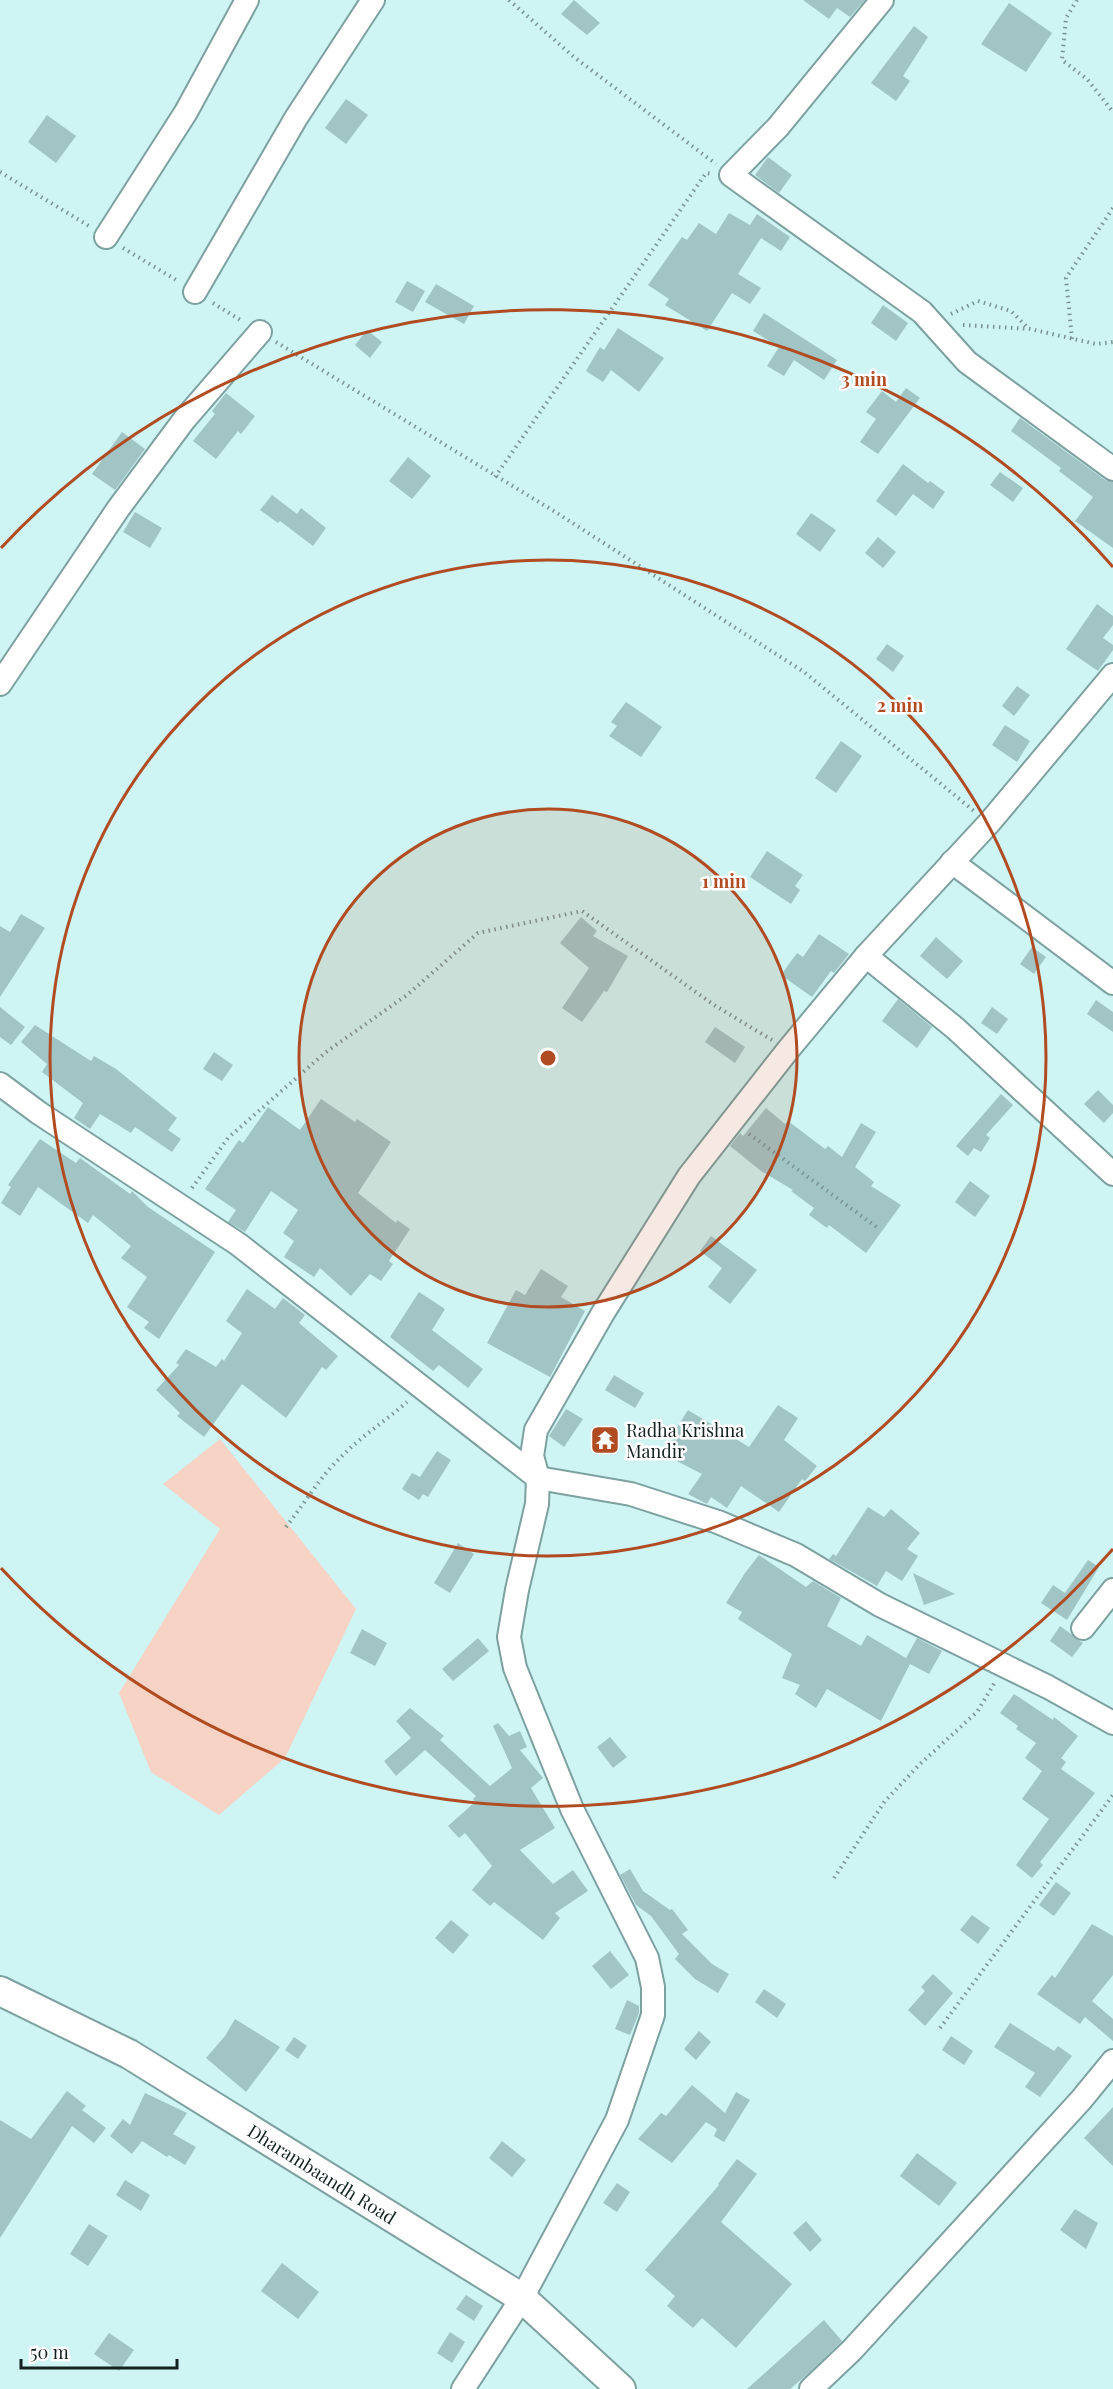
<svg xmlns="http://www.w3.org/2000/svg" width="1113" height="2389" font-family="'Playfair Display',serif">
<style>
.green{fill:#f7d3c6}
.building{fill:#a1c5c5}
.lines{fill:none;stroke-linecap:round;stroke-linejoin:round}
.minor-casing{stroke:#7da1a0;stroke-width:26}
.major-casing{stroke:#7da1a0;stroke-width:32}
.path{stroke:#799493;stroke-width:4;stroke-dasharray:1.5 4.5;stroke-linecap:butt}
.minor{stroke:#fff;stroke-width:22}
.major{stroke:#fff;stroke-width:28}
.ring{fill:none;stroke:#b14b21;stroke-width:3}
.labels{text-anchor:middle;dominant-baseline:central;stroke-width:5;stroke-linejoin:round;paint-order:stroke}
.poi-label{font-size:18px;fill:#132121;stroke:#fff;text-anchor:start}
.street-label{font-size:18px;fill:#132121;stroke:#fff}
.centre{fill:#b14b21;stroke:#fff;stroke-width:3}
.ring-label{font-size:18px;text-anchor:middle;font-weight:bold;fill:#b14b21;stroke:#fff;stroke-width:5;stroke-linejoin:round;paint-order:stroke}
</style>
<rect width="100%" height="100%" fill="#cef4f3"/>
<!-- green -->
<polygon class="green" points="220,1439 356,1609 285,1758 219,1815 151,1772 119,1693 220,1529 163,1484"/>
<!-- building -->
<g class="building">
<polygon points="574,0 600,23 587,35 561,14"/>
<polygon points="803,0 865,0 850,17 837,8 829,19"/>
<polygon points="1009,3 1052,33 1026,72 981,44"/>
<polygon points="914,26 928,37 903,76 910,81 896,101 871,83"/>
<polygon points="346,99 368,115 346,144 325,128"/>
<polygon points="47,115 76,136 56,163 28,142"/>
<polygon points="768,157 792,175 779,193 755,175"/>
<polygon points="729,213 750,225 757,214 790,237 781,251 761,238 738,274 761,288 750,304 732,293 707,331 665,305 669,299 648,285 682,237 687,240 699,223 716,234"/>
<polygon points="407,281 425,291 413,312 395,302"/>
<polygon points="436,284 474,306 464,324 425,302"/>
<polygon points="883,305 908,323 896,341 871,323"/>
<polygon points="764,313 837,360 824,380 794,360 784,376 767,366 779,347 753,331"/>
<polygon points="618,328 664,358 639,392 611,370 603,382 586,371 600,347 604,350"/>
<polygon points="367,330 382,342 370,358 355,345"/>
<polygon points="906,388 920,398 878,454 860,442 876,419 866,412 882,391 896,402"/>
<polygon points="226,393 255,416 241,434 238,431 216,459 193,441 215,414 212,411"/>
<polygon points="1020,418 1105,480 1113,482 1113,548 1075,521 1093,497 1059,471 1061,468 1011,431"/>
<polygon points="122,432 145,449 115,490 92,474"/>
<polygon points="408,457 431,476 412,499 389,481"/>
<polygon points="903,464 928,483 930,481 945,492 933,509 913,494 896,516 876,501"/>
<polygon points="1000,472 1023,488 1013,502 990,485"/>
<polygon points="272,495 297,514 301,508 326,528 313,546 280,521 278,523 260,510"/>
<polygon points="135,512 162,528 150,548 123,532"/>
<polygon points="811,513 836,530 820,552 796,534"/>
<polygon points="878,537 896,552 883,568 865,553"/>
<polygon points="1097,604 1113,616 1113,625 1103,638 1113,645 1113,650 1098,671 1066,649"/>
<polygon points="887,644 904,656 893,672 876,659"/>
<polygon points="1017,686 1030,695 1014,716 1002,706"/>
<polygon points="626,702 662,727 641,757 609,736 617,726 611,722"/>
<polygon points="1005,725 1030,741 1017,762 992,745"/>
<polygon points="841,741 862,756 836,793 815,778"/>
<polygon points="767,851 803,875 795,886 800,890 791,904 750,877"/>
<polygon points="21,914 45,928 0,997 0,926 10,932"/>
<polygon points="581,917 597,931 593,936 628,956 607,992 604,991 582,1022 562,1008 589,968 560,943"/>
<polygon points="819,934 849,954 834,973 831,971 812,997 781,975 797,953 803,957"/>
<polygon points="936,937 963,961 947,979 920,956"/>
<polygon points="1032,947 1046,957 1034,974 1020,964"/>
<polygon points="898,999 932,1027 917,1048 882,1021"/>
<polygon points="1096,1000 1113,1012 1113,1032 1087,1014"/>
<polygon points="0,1007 25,1027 11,1045 0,1037"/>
<polygon points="992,1007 1008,1019 997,1034 981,1023"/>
<polygon points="35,1025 91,1061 94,1056 116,1069 177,1118 168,1130 181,1139 172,1152 135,1127 131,1133 100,1114 90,1129 74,1118 83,1103 42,1072 47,1064 21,1042"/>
<polygon points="715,1027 745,1047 735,1063 705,1042"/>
<polygon points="214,1052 233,1065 222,1081 203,1069"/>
<polygon points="1098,1090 1113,1105 1113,1113 1104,1123 1084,1104"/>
<polygon points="1001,1094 1013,1105 986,1135 990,1138 981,1152 974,1148 968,1156 956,1146"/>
<polygon points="321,1099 355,1122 357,1119 391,1142 358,1193 396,1223 397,1220 410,1229 389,1261 393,1264 381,1281 370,1274 351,1296 320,1268 314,1277 284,1257 294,1241 283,1233 298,1210 271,1191 245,1232 228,1222 236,1210 205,1189 239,1140 243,1143 268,1107 300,1130"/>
<polygon points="766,1108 785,1124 788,1121 825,1149 828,1146 842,1157 861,1123 876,1132 855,1167 874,1182 871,1186 901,1205 866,1253 829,1225 827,1228 809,1215 814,1208 791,1191 793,1190 761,1171 730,1146 740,1133 743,1136"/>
<polygon points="40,1139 76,1163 80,1158 130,1194 132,1191 148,1207 215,1252 159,1339 144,1328 149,1322 127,1307 147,1277 121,1258 131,1246 93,1215 88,1223 38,1187 20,1216 1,1203 11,1187 8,1185"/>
<polygon points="970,1181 990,1196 975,1217 955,1202"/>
<polygon points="711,1236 757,1270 730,1304 708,1287 722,1268 700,1251"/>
<polygon points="541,1269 568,1286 561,1297 585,1311 550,1377 487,1343 516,1290 525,1295"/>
<polygon points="247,1289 275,1309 283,1298 305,1315 299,1323 338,1356 326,1370 322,1367 286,1418 242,1384 204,1437 177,1416 180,1413 156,1390 179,1365 176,1363 186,1349 216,1367 222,1359 224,1361 242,1333 226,1321"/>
<polygon points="419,1292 445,1309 432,1330 483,1369 468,1388 439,1365 433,1371 390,1337"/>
<polygon points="614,1375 644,1393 635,1408 605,1390"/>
<polygon points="778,1405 798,1418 784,1440 817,1466 805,1481 802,1479 779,1512 741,1486 727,1508 711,1497 707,1504 688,1494 702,1474 665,1455 678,1430 676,1429 688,1410 749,1447"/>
<polygon points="566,1409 583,1419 564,1447 549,1436"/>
<polygon points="437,1451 451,1460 428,1497 423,1494 419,1500 402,1489 412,1473 420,1477"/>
<polygon points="868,1507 884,1517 891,1509 920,1533 907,1549 918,1556 902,1581 886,1571 877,1586 829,1559 833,1554 836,1556"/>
<polygon points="458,1543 474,1554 450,1593 434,1583"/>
<polygon points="759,1555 806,1587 813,1581 841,1598 827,1626 861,1646 867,1635 906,1658 917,1638 942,1651 929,1674 910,1664 881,1721 827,1689 816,1708 795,1694 800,1685 782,1678 792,1654 738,1619 742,1612 726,1603 745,1573"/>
<polygon points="1088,1560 1099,1567 1067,1620 1041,1603 1053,1585 1065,1593"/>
<polygon points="913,1573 955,1594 924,1605"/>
<polygon points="1060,1626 1083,1643 1072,1657 1050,1641"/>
<polygon points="362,1629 387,1643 375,1666 350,1653"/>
<polygon points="478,1638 489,1651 453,1681 442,1669"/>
<polygon points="1014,1694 1053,1720 1054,1717 1078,1736 1061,1758 1066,1762 1061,1769 1095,1793 1040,1862 1043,1865 1032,1878 1016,1865 1049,1819 1022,1799 1042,1771 1025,1758 1036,1743 1016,1729 1018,1726 1000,1713"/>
<polygon points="410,1708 444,1736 440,1740 490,1786 512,1768 493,1726 498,1723 509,1736 520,1731 527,1747 520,1750 543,1778 531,1788 555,1828 520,1850 553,1884 573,1870 588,1891 555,1913 560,1918 543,1940 494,1902 490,1906 472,1890 492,1866 465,1833 459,1838 448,1826 475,1802 473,1799 476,1796 425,1750 396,1776 384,1761 411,1738 396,1721"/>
<polygon points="610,1737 627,1757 613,1768 597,1747"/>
<polygon points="630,1869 643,1891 670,1910 672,1909 688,1930 682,1934 712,1964 729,1974 718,1993 695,1979 675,1959 679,1954 651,1916 636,1905 620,1875"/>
<polygon points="1056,1882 1071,1893 1054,1916 1039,1905"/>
<polygon points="972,1915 990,1928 978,1944 960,1930"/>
<polygon points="451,1920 469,1935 453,1954 435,1938"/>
<polygon points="1092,1924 1113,1936 1113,1975 1092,2001 1113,2019 1113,2041 1085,2017 1080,2024 1037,1994 1052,1975 1055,1978"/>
<polygon points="610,1951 629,1975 611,1989 592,1966"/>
<polygon points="933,1974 953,1993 925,2026 908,2010 925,1991 921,1987"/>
<polygon points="764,1989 786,2004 777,2018 755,2002"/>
<polygon points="627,2000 639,2006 639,2013 630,2035 615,2029"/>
<polygon points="235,2019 280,2047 246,2092 206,2058 225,2036"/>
<polygon points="1010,2023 1054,2051 1058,2046 1072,2056 1040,2097 1025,2087 1035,2073 994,2047"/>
<polygon points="699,2031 711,2042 696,2060 684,2049"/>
<polygon points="951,2036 973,2051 964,2065 942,2050"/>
<polygon points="294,2037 307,2046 298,2059 285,2050"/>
<polygon points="692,2085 725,2113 736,2092 750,2100 724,2142 714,2136 717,2129 706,2122 672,2163 638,2139 661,2113 666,2116"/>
<polygon points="67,2091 86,2106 82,2110 106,2128 94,2143 72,2126 0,2238 0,2120 31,2139"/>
<polygon points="145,2093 187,2113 173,2134 196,2147 185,2165 169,2155 167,2157 142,2141 132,2154 110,2136 123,2119 130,2125"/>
<polygon points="1113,2107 1113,2166 1084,2138"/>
<polygon points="502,2141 526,2160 512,2177 489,2158"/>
<polygon points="917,2153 957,2183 939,2206 900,2176"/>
<polygon points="737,2159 757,2174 721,2222 792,2284 736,2348 702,2318 693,2328 667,2306 675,2296 645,2270 719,2185 718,2184"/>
<polygon points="125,2180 150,2195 141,2211 116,2195"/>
<polygon points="617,2183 630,2192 617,2212 603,2203"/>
<polygon points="1075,2209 1098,2223 1086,2249 1060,2230"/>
<polygon points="806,2221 822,2240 810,2252 793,2233"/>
<polygon points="89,2224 108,2236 88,2266 70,2254"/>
<polygon points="282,2263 319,2292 298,2319 261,2291"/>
<polygon points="466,2295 483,2306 474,2321 456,2309"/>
<polygon points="824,2320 842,2341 809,2373 790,2389 747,2389"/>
<polygon points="450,2332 465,2342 452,2363 437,2353"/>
<polygon points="109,2333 134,2350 119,2371 94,2354"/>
</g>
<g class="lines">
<!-- minor casing -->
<g class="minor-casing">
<g id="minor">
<polyline points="882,0 778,127 731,175 922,312 967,362 1113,469"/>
<polyline points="106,237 186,112 247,0"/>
<polyline points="195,292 296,118 373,0"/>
<polyline points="0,684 118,509 184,420 260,332"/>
<polyline points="952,862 1113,983"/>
<polyline points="866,956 955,1028 1113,1174"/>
<polyline points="0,1084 39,1113 238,1244 538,1478 631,1494 718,1522 796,1555 880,1605 1048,1687 1113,1723"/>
<polyline points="1083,1628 1113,1590"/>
<polyline points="463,2389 522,2298 617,2120 653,2015 653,1987 647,1958 572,1809 515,1668 509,1637 517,1590 537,1504 538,1478 532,1456 536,1430 603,1313 689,1176 788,1050 866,956 989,823 1113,675"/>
<polyline points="811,2389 852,2350 1081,2100 1113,2061"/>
</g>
</g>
<!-- major casing -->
<g class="major-casing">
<polyline id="major" points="0,1991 129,2054 522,2298 621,2389"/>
</g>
<!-- path -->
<g class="path">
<polyline points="509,0 574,57 716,164"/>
<polyline points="1077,0 1066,18 1062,60 1087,79 1113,112"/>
<polyline points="0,172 89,226"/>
<polyline points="123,248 178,281"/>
<polyline points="213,303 242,321"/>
<polyline points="951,314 978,301 1011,311 1028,328"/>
<polyline points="963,325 1030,329 1096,344 1113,342"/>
<polyline points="1072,339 1066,278 1113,208"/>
<polyline points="276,342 557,513 804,672 974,811"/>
<polyline points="495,477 706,173 712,174"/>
<polyline points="749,1134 878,1228"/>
<polyline points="192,1188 228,1138 326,1052 407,995 478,933 582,911 714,1005 772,1040"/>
<path d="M286 1527C304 1504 318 1480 338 1460 359 1438 384 1422 407 1402"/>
<polyline points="834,1878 885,1801 919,1765 977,1712 995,1682"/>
<polyline points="940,2028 1113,1795"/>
</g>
<!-- minor -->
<use href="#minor" class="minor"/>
<!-- major -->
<use href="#major" class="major"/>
</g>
<!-- distance rings -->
<circle cx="548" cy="1058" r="249" fill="#b14b21" fill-opacity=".12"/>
<g class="ring">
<circle cx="548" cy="1058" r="249"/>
<circle cx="548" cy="1058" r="498"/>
<path d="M1113 1549A748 748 0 0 1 1 1568M1 548A748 748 0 0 1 1113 567"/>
</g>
<!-- icons -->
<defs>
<g id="temple-square" transform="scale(1.5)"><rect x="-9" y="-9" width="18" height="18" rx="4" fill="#b14b21" stroke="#fff"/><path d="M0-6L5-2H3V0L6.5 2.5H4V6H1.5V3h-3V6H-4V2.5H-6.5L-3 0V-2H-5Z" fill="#fff"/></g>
</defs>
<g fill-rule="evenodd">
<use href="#temple-square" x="605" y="1440"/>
</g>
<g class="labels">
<!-- poi labels -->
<g class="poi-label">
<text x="626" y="1430">Radha Krishna<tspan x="626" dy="21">Mandir</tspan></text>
</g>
<!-- street labels -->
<g class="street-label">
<text transform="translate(322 2174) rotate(32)">Dharambaandh Road</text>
</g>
</g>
<circle cx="548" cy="1058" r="9" class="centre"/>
<g class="ring-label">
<text x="864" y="386">3 min</text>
<text x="900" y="712">2 min</text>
<text x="724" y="888">1 min</text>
</g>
<!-- scale -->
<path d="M21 2359v9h156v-9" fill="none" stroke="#132121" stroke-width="3"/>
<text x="30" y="2359" font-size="18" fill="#132121" stroke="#ffffff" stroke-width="4.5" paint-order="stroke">50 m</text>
</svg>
